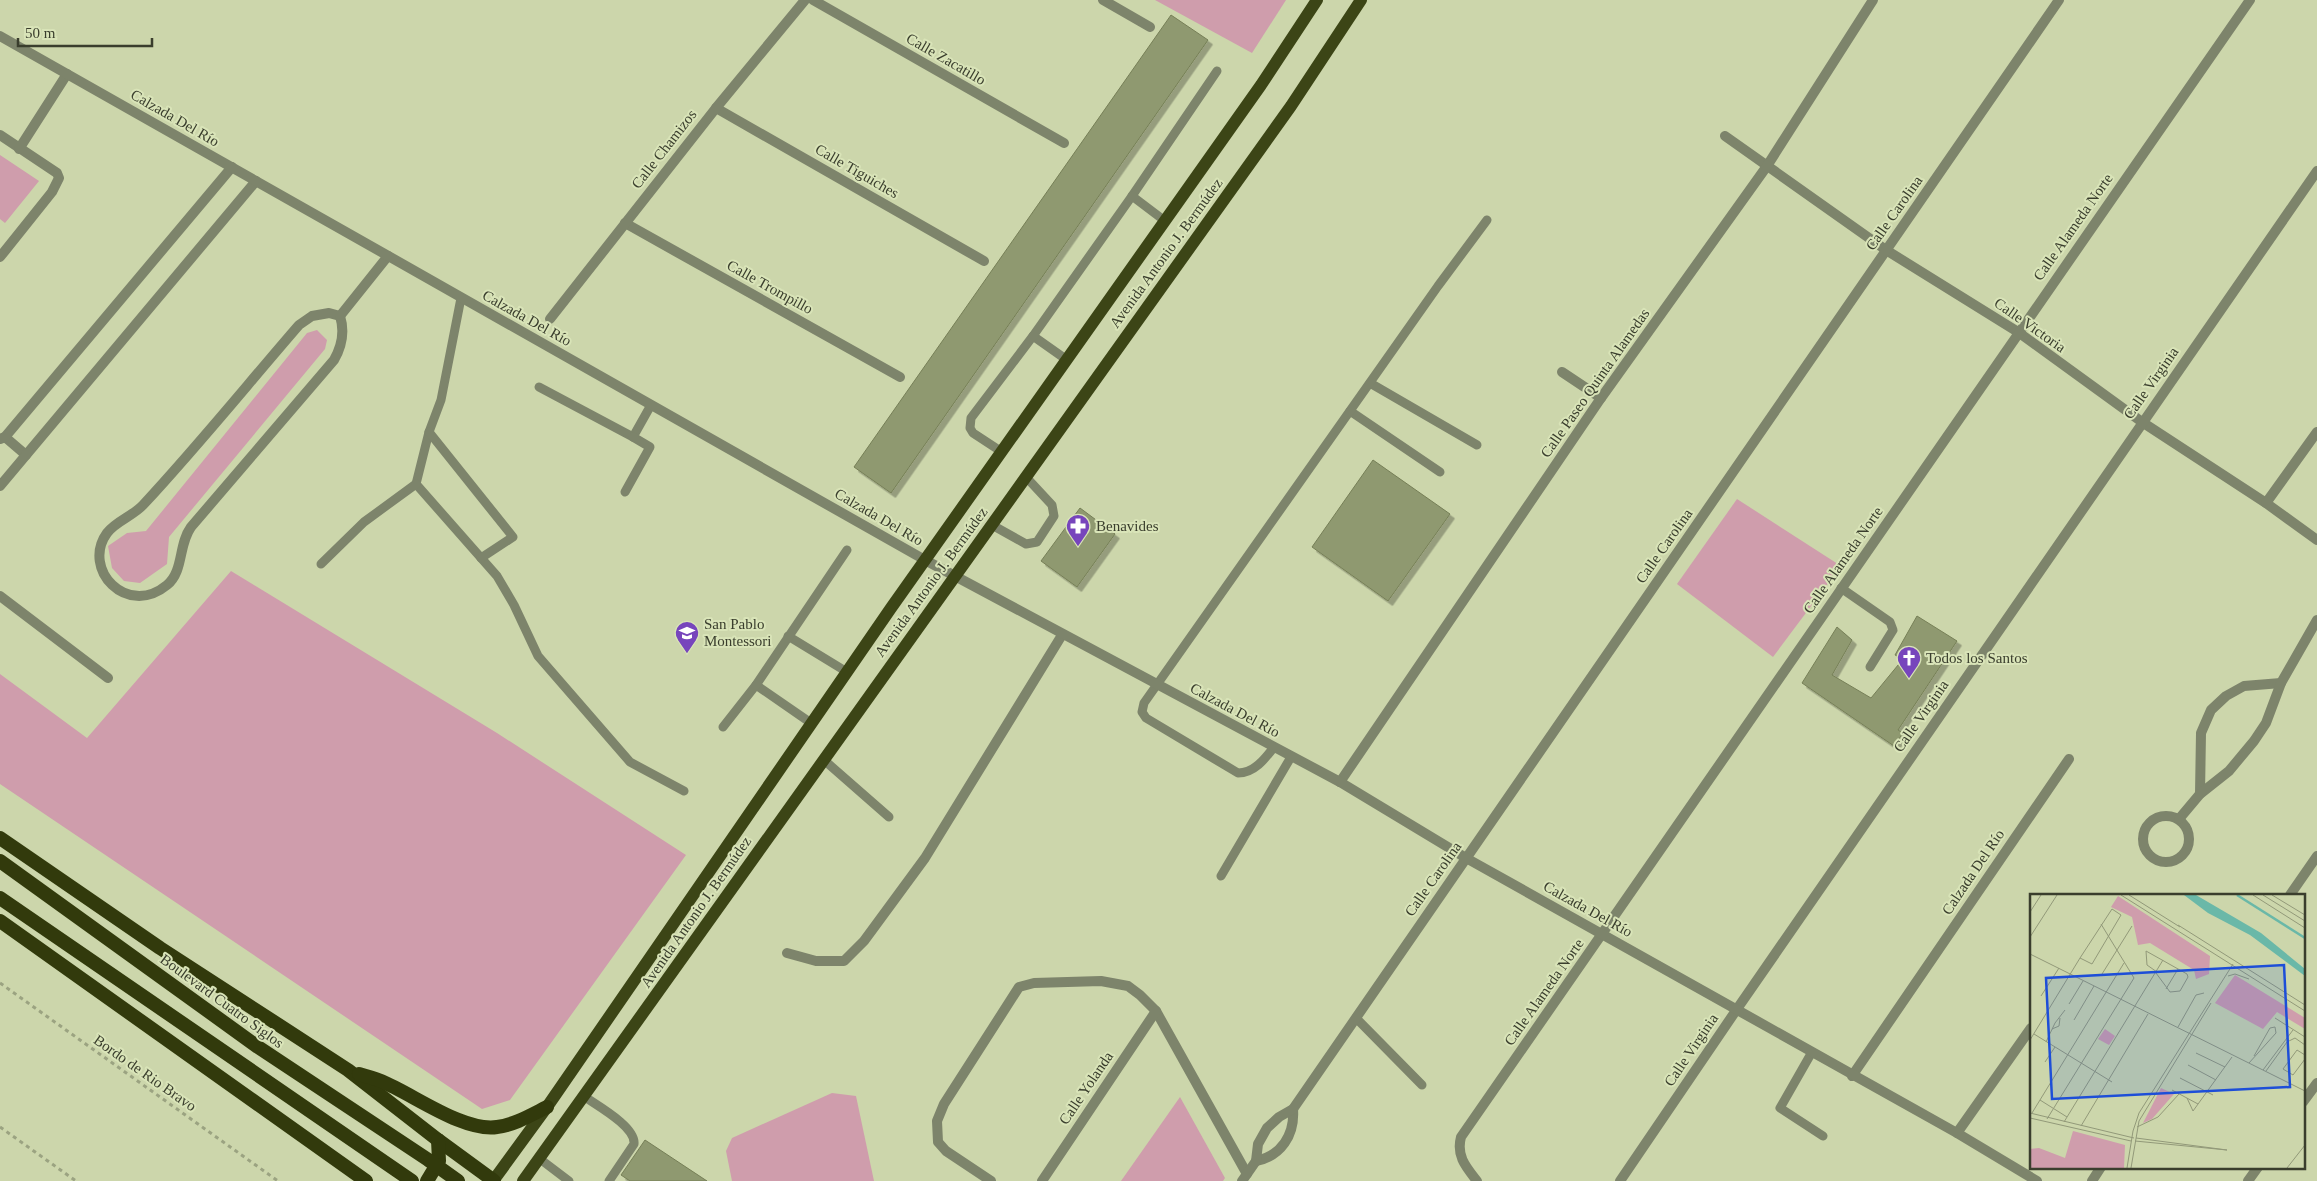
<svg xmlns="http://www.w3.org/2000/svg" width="2317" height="1181" font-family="'Times New Roman',serif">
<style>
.green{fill:#cf9dac}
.building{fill:#8f9970;stroke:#767f57;filter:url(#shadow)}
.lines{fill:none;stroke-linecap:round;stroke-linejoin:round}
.path{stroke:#9ba381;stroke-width:3;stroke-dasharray:4 4;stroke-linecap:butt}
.service{stroke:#7d846b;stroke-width:9}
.minor{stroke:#7d846b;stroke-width:10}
.tertiary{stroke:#7d846b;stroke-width:10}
.primary{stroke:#3c4516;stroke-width:12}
.trunk{stroke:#323a0c;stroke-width:14}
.trunk-bridge{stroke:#323a0c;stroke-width:14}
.labels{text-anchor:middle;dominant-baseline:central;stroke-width:4;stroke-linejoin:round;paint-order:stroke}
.street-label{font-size:15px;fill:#3a3e2d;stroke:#d9e4b8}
.poi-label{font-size:15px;fill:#3a3e2d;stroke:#d9e4b8;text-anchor:start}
.inset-river{fill:none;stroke:#6ab8a8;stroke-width:2.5}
.inset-road{fill:none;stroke:#929979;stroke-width:1}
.view{fill:#1d4ed8;fill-opacity:0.15;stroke:#1d4ed8;stroke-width:2.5}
.inset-edge{fill:none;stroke:#3a3e2d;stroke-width:2.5}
</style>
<defs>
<filter id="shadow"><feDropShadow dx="4.5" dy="4.5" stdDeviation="0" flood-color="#0004"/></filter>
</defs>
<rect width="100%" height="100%" fill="#ccd6ab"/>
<!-- green -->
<g class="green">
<polygon points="1155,0 1286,0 1252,53"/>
<polygon points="0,155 39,181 5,223 0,219"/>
<polygon points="317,330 327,340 325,349 169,537 167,564 140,583 124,581 112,568 108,546 127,533 146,531 307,333"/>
<polygon points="1737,499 1841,566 1773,657 1677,584"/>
<polygon points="231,571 497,733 686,855 510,1100 482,1109 0,784 0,674 87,738"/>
<polygon points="832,1093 856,1096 874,1181 732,1181 726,1151 732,1138"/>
<polygon points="1180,1097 1225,1178 1223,1181 1121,1181"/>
</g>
<!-- building -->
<g class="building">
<polygon points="1171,15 1208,40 891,493 854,467"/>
<polygon points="1373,460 1450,514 1388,601 1312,547"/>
<polygon points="1080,508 1115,534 1077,587 1041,561"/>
<polygon points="1917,616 1957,641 1898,730 1903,733 1894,746 1802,683 1837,627 1852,640 1832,675 1871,698 1903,659 1895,655"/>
<polygon points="645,1140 707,1181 630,1181 621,1175"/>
</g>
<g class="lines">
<!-- path -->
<g class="path">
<polyline points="0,983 278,1181"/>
<polyline points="0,1127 76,1181"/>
</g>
<!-- service -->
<g class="service">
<polyline points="1132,196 1217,71"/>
<polyline points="461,298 441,400 429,432 416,484 497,576 514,605 538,656 630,762 684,791"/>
<polyline points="1033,336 1067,360"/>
<polyline points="1370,383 1477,445"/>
<polyline points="539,387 633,437 651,405"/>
<polyline points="1350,411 1440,472"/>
<polyline points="429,432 513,537 481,558"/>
<polyline points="1002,452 973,433 970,428 971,418 1033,336 1132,196 1165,221"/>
<polyline points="625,492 650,447 633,437"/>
<polyline points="992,525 1026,544 1037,542 1054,516 1052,505 1026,477"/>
<polyline points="321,564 364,522 416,484"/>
<polyline points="1841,588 1890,622 1893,630 1870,667"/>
<polyline points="788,636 847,672"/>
<polyline points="756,685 811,723"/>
<polyline points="723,727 756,685 847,550"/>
<path d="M1274 747C1265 759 1254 773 1238 773L1146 718 1142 712 1144 703 1438 286 1487 220"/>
<polyline points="824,760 889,817"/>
<polyline points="1221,876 1291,757"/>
<polyline points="1356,1018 1422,1085"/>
<polyline points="1812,1052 1780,1108 1823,1136"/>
<path d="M585 1097C598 1106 636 1127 634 1144L609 1181"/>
<polyline points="540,1159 569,1181"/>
</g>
<!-- minor -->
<g class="minor">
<polyline points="813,0 1064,143"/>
<polyline points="1103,0 1150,27"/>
<polyline points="716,108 984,261"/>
<polyline points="0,135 57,173 59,178 52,192 0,257"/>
<polyline points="1725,136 1886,250 2018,332 2142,422 2266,503 2317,540"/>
<polyline points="19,149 67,74"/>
<polyline points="625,223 900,377"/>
<path d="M329 313 340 316C345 332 342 346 334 360L191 527C178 545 184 571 167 585 127 618 81 569 107 533 116 521 133 516 143 505 197 447 247 385 299 325L312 316Z"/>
<polyline points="340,316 388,256"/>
<polyline points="550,319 716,108 805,0"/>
<polyline points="1562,372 1601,398"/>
<polyline points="5,437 26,455"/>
<polyline points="0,439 5,437 232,167"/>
<polyline points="0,486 256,181"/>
<polyline points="2266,503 2317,432"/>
<polyline points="0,596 108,678"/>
<polyline points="1340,782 1601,398 1767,166 1873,0"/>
<polyline points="2200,794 2201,733 2211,710 2226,696 2244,686 2281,683"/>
<circle cx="2166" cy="839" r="23"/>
<polyline points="2179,819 2200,794 2229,771 2254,741 2266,723 2281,683 2317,620"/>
<polyline points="2290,895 2317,856"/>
<polyline points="787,953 816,961 844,961 864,941 925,858 1062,635"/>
<polyline points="1852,1076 2069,759"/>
<polyline points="2303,1102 2317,1083"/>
<polyline points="1957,1133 2031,1028"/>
<path d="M1256 1161C1281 1156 1295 1135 1293 1109"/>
<polyline points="991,1181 946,1151 938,1142 937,1121 944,1104 1019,987 1034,983 1101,981 1128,986 1140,995 1156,1011 1247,1174"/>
<polyline points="1042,1181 1156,1011"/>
<polyline points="1242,1181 1256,1161 1258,1144 1267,1128 1279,1117 1293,1109 2059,0"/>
<path d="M1477 1181C1466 1167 1456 1156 1461 1137L2250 0"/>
<polyline points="1620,1181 1737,1009 2317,171"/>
<polyline points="2092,1181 2101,1167"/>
<polyline points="2248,1181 2258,1167"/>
</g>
<!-- tertiary -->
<polyline class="tertiary" points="0,36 925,560 1340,782 1466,858 1957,1133 2037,1181"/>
<!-- primary -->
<g class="primary">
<polyline points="493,1181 547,1107 891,608 1261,85 1317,0"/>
<polyline points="523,1181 1291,106 1361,0"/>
</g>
<!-- trunk -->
<g class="trunk">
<polyline points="0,838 160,948 348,1070 438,1140 494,1181"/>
<polyline points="0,861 258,1047 430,1161"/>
<polyline points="0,898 412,1181"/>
<polyline points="0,921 366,1181"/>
<path d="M359 1074C366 1076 373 1078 381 1081 413 1094 463 1132 497 1127 514 1125 531 1115 547 1107"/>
<polyline points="427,1181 439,1161 438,1140"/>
</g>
<!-- trunk-bridge -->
<polyline class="trunk-bridge" points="430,1161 458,1181"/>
</g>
<!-- icons -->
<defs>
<g id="pharmacy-pin" transform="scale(1.25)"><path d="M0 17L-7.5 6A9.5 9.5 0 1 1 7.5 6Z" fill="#7745bc" stroke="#d9e4b8"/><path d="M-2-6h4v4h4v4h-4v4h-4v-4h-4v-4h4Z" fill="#fff"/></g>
<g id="school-pin" transform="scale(1.25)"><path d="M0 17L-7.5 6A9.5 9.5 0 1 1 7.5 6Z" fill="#7745bc" stroke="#d9e4b8"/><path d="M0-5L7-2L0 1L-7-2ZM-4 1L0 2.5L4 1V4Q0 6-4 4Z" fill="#fff"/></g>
<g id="church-pin" transform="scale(1.25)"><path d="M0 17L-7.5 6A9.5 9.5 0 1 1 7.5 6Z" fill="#7745bc" stroke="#d9e4b8"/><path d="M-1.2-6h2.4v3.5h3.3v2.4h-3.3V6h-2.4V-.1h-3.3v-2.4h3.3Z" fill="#fff"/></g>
</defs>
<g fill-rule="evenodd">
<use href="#pharmacy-pin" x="1078" y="526"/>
<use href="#school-pin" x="687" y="633"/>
<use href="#church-pin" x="1909" y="658"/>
</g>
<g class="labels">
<!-- street labels -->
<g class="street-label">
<text transform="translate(946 59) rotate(30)">Calle Zacatillo</text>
<text transform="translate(175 118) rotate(30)">Calzada Del Río</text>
<text transform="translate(664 149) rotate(-52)">Calle Chamizos</text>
<text transform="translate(857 171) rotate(30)">Calle Tiguiches</text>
<text transform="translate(1894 213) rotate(-55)">Calle Carolina</text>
<text transform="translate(2073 227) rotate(-55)">Calle Alameda Norte</text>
<text transform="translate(1166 253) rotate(-54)">Avenida Antonio J. Bermúdez</text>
<text transform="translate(770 287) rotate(29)">Calle Trompillo</text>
<text transform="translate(527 318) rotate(29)">Calzada Del Río</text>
<text transform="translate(2030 325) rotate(35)">Calle Victoria</text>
<text transform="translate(1595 383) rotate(-55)">Calle Paseo Quinta Alamedas</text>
<text transform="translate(2151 383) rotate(-55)">Calle Virginia</text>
<text transform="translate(879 517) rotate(30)">Calzada Del Río</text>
<text transform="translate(1664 546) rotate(-55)">Calle Carolina</text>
<text transform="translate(1843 560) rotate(-55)">Calle Alameda Norte</text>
<text transform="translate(931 582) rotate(-54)">Avenida Antonio J. Bermúdez</text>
<text transform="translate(1235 710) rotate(28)">Calzada Del Río</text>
<text transform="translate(1921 716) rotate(-55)">Calle Virginia</text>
<text transform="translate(1973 872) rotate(-56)">Calzada Del Río</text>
<text transform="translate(1433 879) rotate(-55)">Calle Carolina</text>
<text transform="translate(1588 909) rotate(29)">Calzada Del Río</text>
<text transform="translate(696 912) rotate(-55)">Avenida Antonio J. Bermúdez</text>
<text transform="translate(1544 992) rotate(-55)">Calle Alameda Norte</text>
<text transform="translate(222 1001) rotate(36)">Boulevard Cuatro Siglos</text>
<text transform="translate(1691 1050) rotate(-56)">Calle Virginia</text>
<text transform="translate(145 1073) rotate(35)">Bordo de Rio Bravo</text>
<text transform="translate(1086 1088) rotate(-56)">Calle Yolanda</text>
</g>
<!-- poi labels -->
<g class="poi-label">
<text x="1096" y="526">Benavides</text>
<text x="704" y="624">San Pablo<tspan x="704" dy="17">Montessori</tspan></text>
<text x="1926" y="658">Todos los Santos</text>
</g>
</g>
<!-- overview -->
<g transform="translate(2030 894)">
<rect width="275" height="275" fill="#ccd6ab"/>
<path d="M88 2 180 62 179 80 166 85 164 76 120 49 108 51 102 23 81 13ZM205 81 275 124V135L247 118 233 135 185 109ZM75 135 85 142 79 151 68 145ZM131 194 144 200 122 225 113 229ZM43 237 95 251 94 274H0V255L9 254 35 264Z" fill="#cf9dac"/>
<path d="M154 1H166L231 39 275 75V82L220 41 178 19Z" fill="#6ab8a8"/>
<path class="inset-river" d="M207 1 275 44"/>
<path class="inset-road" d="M91 1 275 117M99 1 150 33M223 1 275 34M233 1 275 27M242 1 275 21M0 18 11 1M148 31 275 111M0 43 27 1M0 60 275 197M126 79 140 98 150 97 158 83 157 80 116 57 117 71 127 78M72 80 102 32M198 82 205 80 219 85M136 95 148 75M11 102 29 74M39 110 53 87M245 124 275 143M44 126 64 92M148 133 166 101 174 99M22 135 29 132 30 124M4 140 82 188M0 146 50 64 82 15 91 21 62 70 50 64M16 148 25 129 35 116M166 159 195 173M275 161 267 156 253 175 263 181 275 165M15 168 25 153M219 169 246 139 245 133 240 134 224 162M158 171 186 186M233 176 263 136M236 177 257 148 265 144 275 151M150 184 183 201M142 196 168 210M157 204 163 217 202 163M10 206 37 223M0 219 104 244M2 219 94 69M0 224 101 247M17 225 104 84 71 30M34 228 133 66M51 232 118 120M107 233 128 223 149 200M106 244 197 256M105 247 197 256M97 274 103 237 109 219 203 70M101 274 109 227 181 109M257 274 275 251"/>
<path class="view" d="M254 71 260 193 22 205 16 84Z"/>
<rect width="275" height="275" class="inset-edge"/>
</g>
<!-- scale -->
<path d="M18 38v8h134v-8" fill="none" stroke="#3a3e2d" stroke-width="2.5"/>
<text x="25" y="38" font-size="15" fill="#3a3e2d" stroke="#d9e4b8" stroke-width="4" paint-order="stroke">50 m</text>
</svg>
